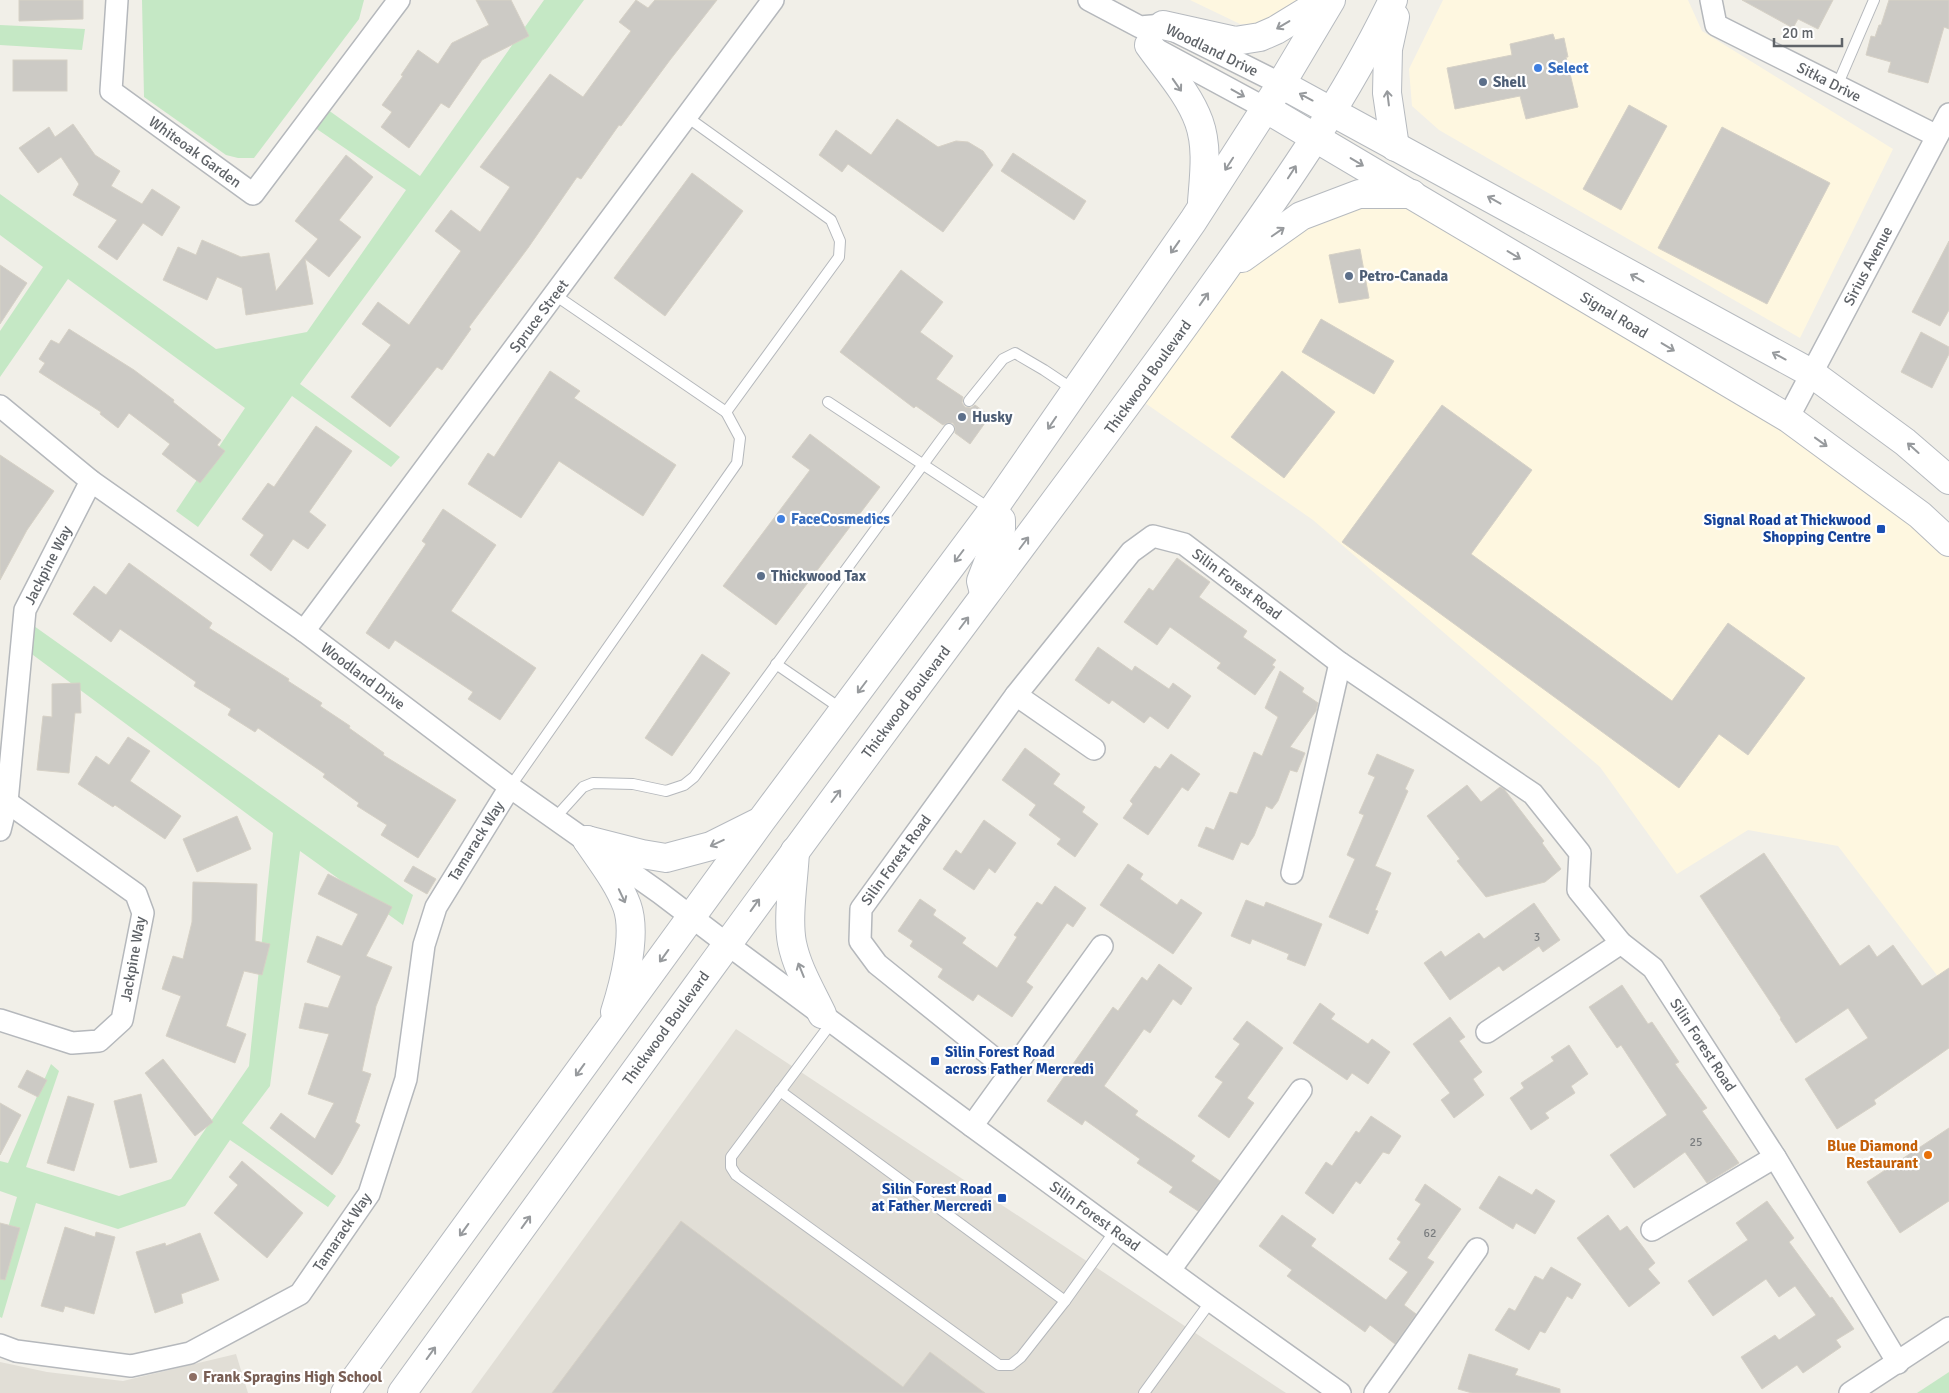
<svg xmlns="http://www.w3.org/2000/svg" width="1949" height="1393" font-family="Signika,sans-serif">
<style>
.commercial{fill:#fef7e0}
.education{fill:#e1ded6}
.green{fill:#c5e8c5}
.building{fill:#cccac5;stroke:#d6d1c6}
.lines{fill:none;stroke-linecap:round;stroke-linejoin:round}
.lane-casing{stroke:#b5b8bc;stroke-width:12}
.street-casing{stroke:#b5b8bc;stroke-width:24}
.secondary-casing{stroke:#b6babf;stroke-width:30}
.lane{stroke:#fff;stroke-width:10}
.street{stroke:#fff;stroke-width:21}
.secondary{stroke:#fff;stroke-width:28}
.oneway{stroke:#979a9d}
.shop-dot{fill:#3f7fe0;stroke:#fff;stroke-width:2}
.service-dot{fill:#5c6f8a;stroke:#fff;stroke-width:2}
.transit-dot{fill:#1a4fb4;stroke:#fff;stroke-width:2}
.food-dot{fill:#e8710a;stroke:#fff;stroke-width:2}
.education-dot{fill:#8d6e63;stroke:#fff;stroke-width:2}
.labels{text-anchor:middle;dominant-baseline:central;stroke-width:4.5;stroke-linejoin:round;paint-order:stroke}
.number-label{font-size:12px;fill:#7a7d7f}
.street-label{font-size:15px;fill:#5f6368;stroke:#fff}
.shop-label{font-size:15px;font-weight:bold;fill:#366cbe;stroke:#fff;text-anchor:start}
.service-label{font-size:15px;font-weight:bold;fill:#4e5e75;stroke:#fff;text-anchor:start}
.transit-label{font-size:15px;font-weight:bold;fill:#164399;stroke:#fff;text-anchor:end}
.food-label{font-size:15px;font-weight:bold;fill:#c56008;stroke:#fff;text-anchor:end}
.education-label{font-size:15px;font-weight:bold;fill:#785e54;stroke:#fff;text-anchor:start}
</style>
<rect width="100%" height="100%" fill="#f1efe8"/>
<!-- commercial -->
<g class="commercial">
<polygon points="1190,0 1297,0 1295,4 1268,24 1240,24"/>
<polygon points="1443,0 1688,0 1702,31 1893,149 1800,338 1439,130 1412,106 1409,69"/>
<polygon points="1412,194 1788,418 1949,542 1949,991 1838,846 1748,830 1677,874 1600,767 1313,520 1135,396 1224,270 1301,216"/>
</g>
<!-- education -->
<g class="education">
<polygon points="736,1029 1286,1393 471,1393"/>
<polygon points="236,1354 248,1393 0,1393 0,1362 47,1372 123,1381"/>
</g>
<!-- green -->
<g class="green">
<polygon points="142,0 364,0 359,19 254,158 238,158 226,155 144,97"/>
<polygon points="544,0 584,0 300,384 400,457 391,467 292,396 198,527 176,511 245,408 68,279 0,377 0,331 43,267 0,235 0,194 216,349 307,332 406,190 311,125 324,107 420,176"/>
<polygon points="0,25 85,29 82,50 0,45"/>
<polygon points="34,626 413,895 403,925 300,851 270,1086 242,1123 336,1196 328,1207 230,1140 185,1206 118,1229 36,1203 2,1318 0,1317 0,1255 17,1197 0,1191 0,1161 8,1163 51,1064 59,1071 26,1167 119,1196 171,1179 249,1066 273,833 29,652"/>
<polygon points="1949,1372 1949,1393 1917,1393"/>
</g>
<!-- building -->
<g class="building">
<polygon points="19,0 83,0 83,19 19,21"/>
<polygon points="476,0 511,0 529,36 482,60 449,108 441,103 409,148 381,127 392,112 382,105 403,76 401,75 418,50 438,64 452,43 489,25"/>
<polygon points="636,0 648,8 655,0 717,0 670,60 621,126 619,125 581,179 577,177 528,248 469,327 471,329 442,370 437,367 390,427 351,397 391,345 362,324 378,302 409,325 461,251 435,231 451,210 480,232 510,187 480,167 550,74 583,97 631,31 619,22"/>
<polygon points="1742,0 1833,0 1818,29 1798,19 1793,28"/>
<polygon points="1889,0 1949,0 1949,29 1944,27 1928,83 1888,72 1891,62 1866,55 1871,36 1875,37 1879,25 1881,25"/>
<polygon points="1553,34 1555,40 1564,38 1568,57 1566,57 1578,107 1526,119 1520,96 1455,109 1447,68 1512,55 1510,44"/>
<rect x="13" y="60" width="54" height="31"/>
<polygon points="1629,105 1667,126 1621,210 1583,189"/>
<polygon points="897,119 938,147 956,141 968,142 983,151 993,165 943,232 848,164 842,172 819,155 836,130 871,155"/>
<polygon points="73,124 95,155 120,171 111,186 142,204 152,189 180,207 162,236 143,223 117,260 98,247 117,220 73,195 79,184 61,157 38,173 19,148 49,127 55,137"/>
<polygon points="1722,127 1830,183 1767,304 1658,248"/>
<polygon points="1013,153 1086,201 1074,220 1001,171"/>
<polygon points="346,155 373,177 339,220 361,237 329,277 305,259 313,304 246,315 242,288 217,277 207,300 163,280 178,247 196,255 202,240 241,257 269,253 276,291 318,239 295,221"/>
<polygon points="692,173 743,211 665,316 614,278"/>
<polygon points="1949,241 1949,310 1940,326 1912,312"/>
<polygon points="1360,249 1369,298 1339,303 1329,255"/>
<polygon points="0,265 27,283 0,324"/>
<polygon points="901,270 943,302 920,332 953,356 936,379 963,397 962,403 965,407 971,408 975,405 990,416 970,444 955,433 955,427 953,423 947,423 943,425 916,406 914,408 840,352"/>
<polygon points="1321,319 1394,361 1374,394 1302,352"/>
<polygon points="69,329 134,370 174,400 173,402 221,440 217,445 225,451 200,483 162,454 170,444 129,413 118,428 100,414 101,412 39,372 45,363 39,359 51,340 59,344"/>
<polygon points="1921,332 1949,347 1949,354 1932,388 1901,372"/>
<polygon points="550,371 580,391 574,398 676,465 643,516 559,461 521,518 468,484 488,453 494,457"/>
<polygon points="1282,371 1335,412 1284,478 1231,437"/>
<polygon points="1442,405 1532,470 1471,554 1672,701 1728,623 1805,678 1748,755 1719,734 1679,788 1342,542"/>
<polygon points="316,426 352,451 309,512 326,525 308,549 293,539 271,571 250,555 264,535 242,519 268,483 274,487"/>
<polygon points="810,434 880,487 776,625 723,586 810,470 792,457"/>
<polygon points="0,455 54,491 27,530 0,580"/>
<polygon points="443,509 496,545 451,611 536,668 500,720 468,699 473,692 395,640 389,649 366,633 426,544 422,541"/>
<polygon points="1177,558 1210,582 1199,597 1247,631 1243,637 1276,660 1272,665 1275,667 1255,695 1217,668 1221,663 1170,627 1157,645 1124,622 1149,588 1153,591"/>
<polygon points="129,563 212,623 209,628 289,679 288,681 322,703 320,706 350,726 349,728 384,753 383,755 456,800 418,858 381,835 387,825 357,806 359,803 323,777 325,774 258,728 255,732 228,715 231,709 194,686 196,682 120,629 111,642 73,614 94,586 106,595"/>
<polygon points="1098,647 1132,671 1135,666 1169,689 1173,683 1191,696 1168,729 1150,716 1144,723 1112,700 1109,704 1075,680"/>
<polygon points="702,654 730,673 672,756 645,738"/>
<polygon points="1280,671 1304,688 1302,692 1318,703 1316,711 1290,747 1305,753 1297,772 1290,770 1278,801 1272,809 1266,806 1254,836 1248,845 1241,842 1233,860 1198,846 1206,827 1214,830 1230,792 1237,794 1254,752 1262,756 1278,717 1265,708"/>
<polygon points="80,683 81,713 75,713 69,773 37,770 43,716 52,717 52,684"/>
<polygon points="128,737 150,751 130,781 181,816 165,839 115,805 113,807 78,784 96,756 109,765"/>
<polygon points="1025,748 1060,774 1053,784 1085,807 1082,812 1098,824 1075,857 1057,844 1061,839 1029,815 1036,805 1002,780"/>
<polygon points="1171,754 1200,774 1188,791 1182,787 1148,835 1123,818 1133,804 1130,801 1155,766 1160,769"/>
<polygon points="1377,754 1414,770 1405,789 1408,791 1375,866 1391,873 1375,910 1378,911 1368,934 1329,917 1355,859 1347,855 1364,815 1359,813 1375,777 1368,774"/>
<polygon points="1467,785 1481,802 1500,787 1504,789 1544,841 1542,843 1561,869 1545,882 1486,897 1457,861 1460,859 1427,816"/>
<polygon points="237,816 251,849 197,872 183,839"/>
<polygon points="984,820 1016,843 995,873 989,868 974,890 943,869 956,850 961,854"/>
<polygon points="1764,853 1840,966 1869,945 1877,957 1893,945 1922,986 1949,968 1949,1048 1874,1100 1876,1104 1837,1129 1805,1079 1868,1038 1848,1008 1796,1043 1780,1019 1781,1018 1700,896"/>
<polygon points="1128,864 1143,874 1140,879 1177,905 1181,899 1202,913 1173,954 1100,905"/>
<polygon points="413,866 436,879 427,894 404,881"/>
<polygon points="328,874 392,907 366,956 392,967 376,1006 362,1071 371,1074 355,1122 360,1125 340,1163 332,1175 270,1128 281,1113 315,1139 334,1103 308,1094 329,1034 299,1028 305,1003 328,1008 341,976 307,962 317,936 342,946 358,914 318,894"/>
<polygon points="193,882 257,884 255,941 270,944 262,975 244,971 226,1026 246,1034 235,1063 166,1036 181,996 162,989 173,956 183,959 192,922"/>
<polygon points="1055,886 1086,908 1073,927 1067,923 1026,982 1033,987 1012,1017 978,994 973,1001 938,977 943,969 910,946 913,941 898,931 920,899 936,910 933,915 966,938 962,943 997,968 1017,937 1014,935 1037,902 1042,905"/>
<polygon points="1246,900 1264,907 1266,902 1322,924 1305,966 1287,959 1289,954 1252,939 1250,944 1231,936"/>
<polygon points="1534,903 1560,940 1543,952 1539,946 1503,971 1499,966 1450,1000 1424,963 1441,951 1445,957 1479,933 1484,939"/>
<polygon points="1159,964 1192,988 1181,1005 1173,999 1150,1033 1144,1029 1104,1086 1138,1111 1135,1115 1195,1156 1191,1161 1220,1181 1198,1211 1169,1192 1173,1187 1137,1163 1140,1159 1085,1120 1082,1125 1047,1101 1113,1007 1118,1011 1142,977 1147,981"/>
<polygon points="1622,985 1648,1024 1652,1022 1679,1062 1675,1064 1707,1108 1702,1111 1739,1163 1707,1183 1685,1152 1634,1188 1610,1155 1667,1115 1621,1045 1617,1048 1589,1007"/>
<polygon points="1320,1003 1335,1014 1331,1019 1368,1044 1372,1039 1390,1052 1368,1084 1352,1073 1347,1080 1293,1043"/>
<polygon points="1450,1017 1465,1037 1459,1041 1482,1072 1473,1079 1484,1095 1454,1118 1441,1100 1450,1093 1413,1044"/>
<polygon points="1247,1021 1283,1048 1247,1098 1254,1103 1229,1138 1198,1116 1223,1082 1215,1077 1240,1044 1233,1039"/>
<polygon points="1569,1045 1588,1074 1571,1086 1575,1093 1545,1113 1549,1118 1531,1130 1510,1098 1524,1088 1521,1083 1554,1061 1551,1057"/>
<polygon points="163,1059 213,1122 195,1136 145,1073"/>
<polygon points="27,1070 47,1080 38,1097 18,1087"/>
<polygon points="141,1094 157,1162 130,1168 114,1101"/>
<polygon points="68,1096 94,1104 74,1171 47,1163"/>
<polygon points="0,1103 21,1115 0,1155"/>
<polygon points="1371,1116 1401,1136 1389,1154 1383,1152 1360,1184 1356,1181 1333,1214 1305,1193 1326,1162 1332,1166 1356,1131 1359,1133"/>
<polygon points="1949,1128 1949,1201 1900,1233 1867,1182"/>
<polygon points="242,1161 303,1213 267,1258 214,1213 238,1185 229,1177"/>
<polygon points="1499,1176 1532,1195 1536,1189 1555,1201 1535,1234 1516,1223 1513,1229 1479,1208"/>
<polygon points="1425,1184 1461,1209 1427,1258 1434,1262 1404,1305 1416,1314 1395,1344 1370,1325 1365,1332 1287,1276 1292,1270 1259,1246 1282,1215 1316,1239 1311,1246 1386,1300 1408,1272 1389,1259 1401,1242 1397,1239 1421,1204 1415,1200"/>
<polygon points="1767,1201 1794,1238 1789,1242 1830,1298 1832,1297 1854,1329 1836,1340 1841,1347 1803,1373 1797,1365 1762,1389 1741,1357 1775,1335 1779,1340 1816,1315 1795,1286 1779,1297 1766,1279 1713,1316 1688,1281 1748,1240 1736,1223"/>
<polygon points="1608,1215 1620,1231 1627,1226 1655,1263 1648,1269 1660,1283 1629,1307 1577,1238"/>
<polygon points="681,1221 903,1387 930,1352 985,1393 552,1393"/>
<polygon points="0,1223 20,1228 5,1280 0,1279"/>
<polygon points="65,1227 95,1237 96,1232 115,1237 94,1314 65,1306 63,1312 41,1306"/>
<polygon points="200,1233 219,1280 181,1294 183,1303 155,1313 136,1252 165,1243 166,1246"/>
<polygon points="1551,1267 1581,1284 1572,1299 1567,1296 1545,1333 1540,1331 1529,1350 1495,1330 1509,1308 1515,1311 1535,1276 1543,1280"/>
<polygon points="1469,1354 1518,1369 1515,1375 1560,1389 1560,1393 1472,1393 1458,1389"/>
</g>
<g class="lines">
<!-- lane casing -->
<g class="lane-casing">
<g id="lane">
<polyline points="1837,86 1874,0"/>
<polyline points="555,295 726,412"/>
<polyline points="969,401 1003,359 1015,353 1044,370 1074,390"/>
<polyline points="828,402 992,510"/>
<polyline points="776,664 843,710"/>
<polyline points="510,787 737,463 740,438 726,412 839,257 840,241 831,220 687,117"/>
<polyline points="555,818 583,787 593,783 633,784 666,791 684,785 694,777 949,429"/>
<polyline points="832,1022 731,1157 731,1167 736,1175 999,1365 1011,1365 1021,1357 1065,1301 1115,1231"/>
<polyline points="780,1091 1065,1301"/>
<polyline points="1144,1393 1211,1301"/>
</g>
</g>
<!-- street casing -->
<g class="street-casing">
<g id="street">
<polyline points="117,0 111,91 253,194 399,0"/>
<polyline points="1089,0 1140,27 1163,25 1281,84"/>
<polyline points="1711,0 1716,25 1937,136"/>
<polyline points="1154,48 1265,108"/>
<polyline points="0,406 91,481 304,631 510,787 660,893 727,944 972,1126 1211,1301 1340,1393"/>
<polyline points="1788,418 1949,114"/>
<polyline points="304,631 773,0"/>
<polyline points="1016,695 1094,749"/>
<polyline points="0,830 7,802 25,610 91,481"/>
<polyline points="1292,873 1340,663"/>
<polyline points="0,1020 72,1043 99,1041 122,1020 143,913 136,894 7,802"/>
<polyline points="1487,1032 1621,943"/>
<polyline points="1011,1072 877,964 860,941 861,909 1016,695 1131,552 1153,536 1184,544 1340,663 1533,794 1580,853 1578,890 1621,943 1653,968 1775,1157 1898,1363"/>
<polyline points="972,1126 1102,946"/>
<polyline points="1652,1230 1775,1157"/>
<polyline points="1170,1270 1301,1090"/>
<polyline points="0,1345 16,1351 131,1366 190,1353 300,1294 369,1194 406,1079 424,945 436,907 510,787"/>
<polyline points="1375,1393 1477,1249"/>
<polyline points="1850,1393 1949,1328"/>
</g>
</g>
<!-- secondary casing -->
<g class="secondary-casing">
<g id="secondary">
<polyline points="1395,17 1388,49 1387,93 1395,147"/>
<polyline points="1163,25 1235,41 1260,37 1276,30 1325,0"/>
<path d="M1149 45C1166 69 1189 94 1199 122 1208 147 1204 176 1202 202"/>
<polyline points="1281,84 1811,373 1905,442 1949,480"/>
<polyline points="1265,108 1788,418 1920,515 1949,542"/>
<polyline points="1242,258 1301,216 1359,194 1412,194"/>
<polyline points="983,589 981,581 1001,529 1001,520 992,511"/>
<path d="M587 840C601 861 618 882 627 906 637 934 624 984 615 1012"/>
<polyline points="587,840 642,854 666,858 711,846 757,823"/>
<path d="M795 851C794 878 787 917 792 943 797 968 811 991 822 1014"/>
<polyline points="345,1393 761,821 992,511 1193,221 1281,84 1331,0"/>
<path d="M402 1393C595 1126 788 859 985 595 1064 489 1143 384 1220 276 1283 188 1346 98 1393 0"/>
</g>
</g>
<!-- lane -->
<use href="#lane" class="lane"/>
<!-- street -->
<use href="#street" class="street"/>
<!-- secondary -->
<use href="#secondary" class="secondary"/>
</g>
<!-- one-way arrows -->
<defs><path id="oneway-shaft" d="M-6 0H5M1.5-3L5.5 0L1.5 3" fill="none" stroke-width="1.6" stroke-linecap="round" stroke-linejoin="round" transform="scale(1.25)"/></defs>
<g class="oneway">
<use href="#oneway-shaft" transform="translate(1283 25) rotate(149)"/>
<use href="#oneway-shaft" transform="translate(1177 85) rotate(55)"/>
<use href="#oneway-shaft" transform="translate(1238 93) rotate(29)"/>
<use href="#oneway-shaft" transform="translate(1306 97) rotate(-152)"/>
<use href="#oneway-shaft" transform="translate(1388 98) rotate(-97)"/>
<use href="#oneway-shaft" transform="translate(1357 162) rotate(31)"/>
<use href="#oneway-shaft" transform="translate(1229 164) rotate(123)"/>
<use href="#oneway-shaft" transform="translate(1292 172) rotate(-57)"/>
<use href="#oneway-shaft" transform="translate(1494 200) rotate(-151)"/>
<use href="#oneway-shaft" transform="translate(1278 232) rotate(-35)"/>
<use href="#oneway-shaft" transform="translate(1175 247) rotate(125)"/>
<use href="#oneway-shaft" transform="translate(1514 255) rotate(31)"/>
<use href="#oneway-shaft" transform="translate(1637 278) rotate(-151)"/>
<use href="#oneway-shaft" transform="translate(1204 299) rotate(-55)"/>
<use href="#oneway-shaft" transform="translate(1668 347) rotate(31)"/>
<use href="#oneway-shaft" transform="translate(1779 356) rotate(-152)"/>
<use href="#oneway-shaft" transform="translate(1052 423) rotate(124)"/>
<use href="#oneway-shaft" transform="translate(1821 442) rotate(36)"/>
<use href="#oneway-shaft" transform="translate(1913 448) rotate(-138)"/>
<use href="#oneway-shaft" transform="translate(1024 543) rotate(-53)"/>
<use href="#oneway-shaft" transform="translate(959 556) rotate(127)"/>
<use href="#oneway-shaft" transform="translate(964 623) rotate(-53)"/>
<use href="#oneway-shaft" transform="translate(862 687) rotate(127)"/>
<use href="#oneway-shaft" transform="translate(836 796) rotate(-53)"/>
<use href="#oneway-shaft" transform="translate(717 843) rotate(155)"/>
<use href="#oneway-shaft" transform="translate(622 896) rotate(65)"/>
<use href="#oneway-shaft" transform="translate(755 905) rotate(-54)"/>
<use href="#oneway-shaft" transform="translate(664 956) rotate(126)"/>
<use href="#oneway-shaft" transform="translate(801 970) rotate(-112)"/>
<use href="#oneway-shaft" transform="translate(580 1070) rotate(126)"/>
<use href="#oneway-shaft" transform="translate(526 1222) rotate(-54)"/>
<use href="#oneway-shaft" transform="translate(464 1230) rotate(126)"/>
<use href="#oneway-shaft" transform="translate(431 1353) rotate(-54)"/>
</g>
<!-- markers -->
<g class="shop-dot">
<circle cx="1538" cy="68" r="5"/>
<circle cx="781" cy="519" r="5"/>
</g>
<g class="service-dot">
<circle cx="1483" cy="82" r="5"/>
<circle cx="1349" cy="276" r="5"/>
<circle cx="962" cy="417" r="5"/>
<circle cx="761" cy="576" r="5"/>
</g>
<g class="transit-dot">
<rect x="1876" y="524" width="10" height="10" rx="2.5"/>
<rect x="930" y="1056" width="10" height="10" rx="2.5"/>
<rect x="997" y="1193" width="10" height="10" rx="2.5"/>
</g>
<circle class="food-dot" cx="1928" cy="1155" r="5"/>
<circle class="education-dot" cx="193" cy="1377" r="5"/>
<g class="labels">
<!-- number labels -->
<g class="number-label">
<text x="1537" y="937">3</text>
<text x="1696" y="1142">25</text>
<text x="1430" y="1233">62</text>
</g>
<!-- street labels -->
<g class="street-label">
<text transform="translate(1212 50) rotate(26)">Woodland Drive</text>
<text transform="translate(1829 82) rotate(27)">Sitka Drive</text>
<text transform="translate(195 152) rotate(36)">Whiteoak Garden</text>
<text transform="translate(1868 266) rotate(-62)">Sirius Avenue</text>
<text transform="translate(1614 315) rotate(31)">Signal Road</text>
<text transform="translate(539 316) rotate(-53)">Spruce Street</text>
<text transform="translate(1148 377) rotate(-54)">Thickwood Boulevard</text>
<text transform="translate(48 565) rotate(-63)">Jackpine Way</text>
<text transform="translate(1237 584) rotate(37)">Silin Forest Road</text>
<text transform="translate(363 676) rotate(37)">Woodland Drive</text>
<text transform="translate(906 702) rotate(-53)">Thickwood Boulevard</text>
<text transform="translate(476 841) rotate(-58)">Tamarack Way</text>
<text transform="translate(896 860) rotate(-54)">Silin Forest Road</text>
<text transform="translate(133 959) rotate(-80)">Jackpine Way</text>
<text transform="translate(666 1028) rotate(-54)">Thickwood Boulevard</text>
<text transform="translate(1703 1045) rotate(57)">Silin Forest Road</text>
<text transform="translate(1095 1216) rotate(36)">Silin Forest Road</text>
<text transform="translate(342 1232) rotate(-56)">Tamarack Way</text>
</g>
<!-- shop labels -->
<g class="shop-label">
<text x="1548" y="68">Select</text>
<text x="791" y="519">FaceCosmedics</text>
</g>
<!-- service labels -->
<g class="service-label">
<text x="1493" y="82">Shell</text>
<text x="1359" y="276">Petro-Canada</text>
<text x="972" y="417">Husky</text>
<text x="771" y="576">Thickwood Tax</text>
</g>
<!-- transit labels -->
<g class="transit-label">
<text x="1871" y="520">Signal Road at Thickwood<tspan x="1871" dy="17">Shopping Centre</tspan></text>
<text x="945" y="1052" text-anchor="start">Silin Forest Road<tspan x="945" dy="17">across Father Mercredi</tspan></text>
<text x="992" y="1189">Silin Forest Road<tspan x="992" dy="17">at Father Mercredi</tspan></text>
</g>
<!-- food labels -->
<g class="food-label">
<text x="1918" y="1146">Blue Diamond<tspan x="1918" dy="17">Restaurant</tspan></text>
</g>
<!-- education labels -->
<g class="education-label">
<text x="203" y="1377">Frank Spragins High School</text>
</g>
</g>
<!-- scale -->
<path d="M1774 38v8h68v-8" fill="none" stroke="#5f6368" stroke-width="2.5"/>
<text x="1782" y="38" font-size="15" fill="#5f6368" stroke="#ffffff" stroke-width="4" paint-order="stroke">20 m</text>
</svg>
